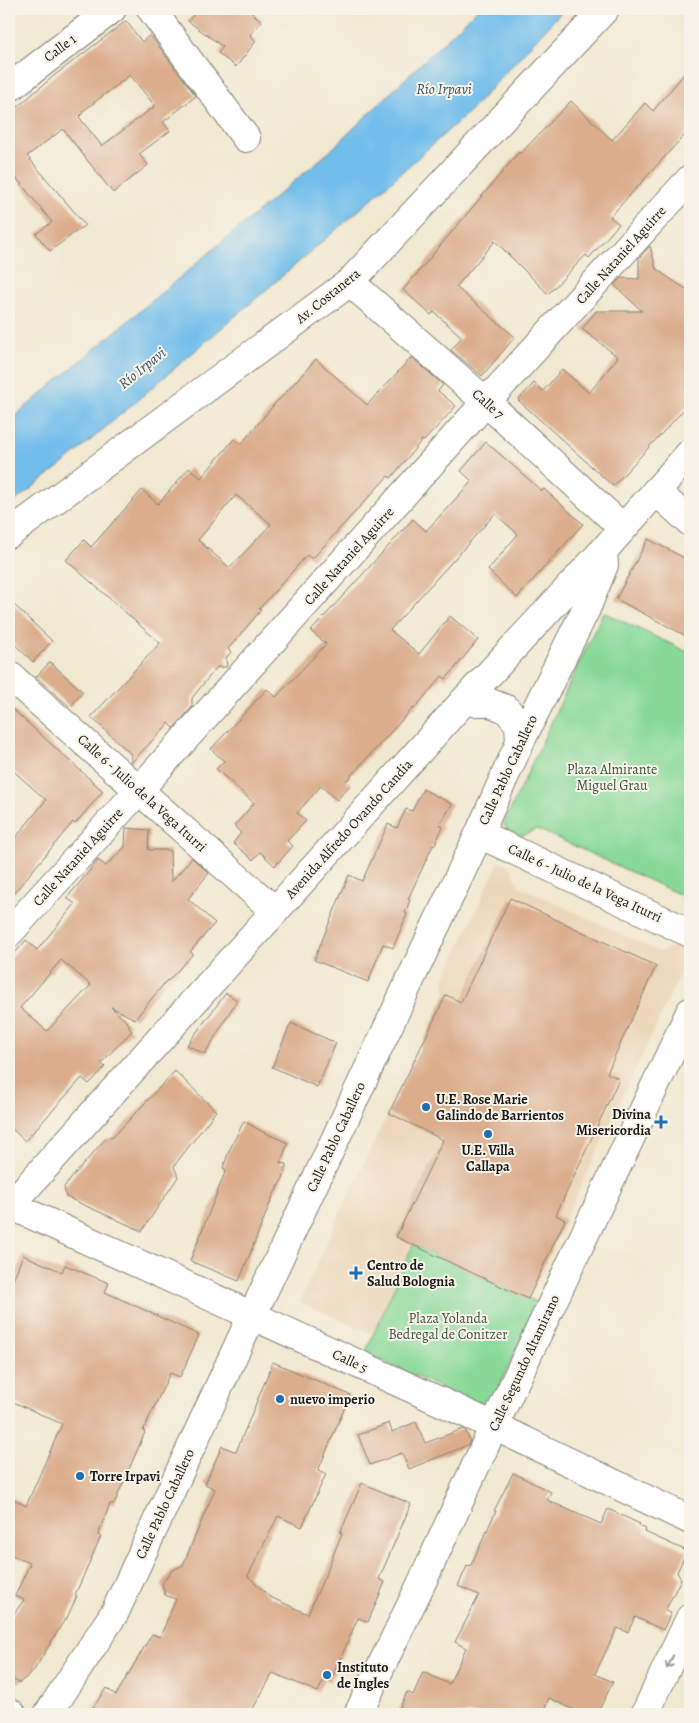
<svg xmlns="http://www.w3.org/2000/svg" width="699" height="1723" font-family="Alegreya,serif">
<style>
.built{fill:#ecd7ba}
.green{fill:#88d998;stroke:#527a5a}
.water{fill:#71bdeb;stroke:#466c84}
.building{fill:#dbad8d;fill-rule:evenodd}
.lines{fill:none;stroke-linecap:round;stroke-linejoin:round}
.minor-casing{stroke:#868276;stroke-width:30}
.major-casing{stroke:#868276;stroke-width:30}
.minor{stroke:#fff;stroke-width:28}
.major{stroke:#fff;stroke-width:28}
.oneway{stroke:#999}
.poi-dot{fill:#1f6fb2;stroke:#f7f3e8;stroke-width:2}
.labels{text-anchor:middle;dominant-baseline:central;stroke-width:4;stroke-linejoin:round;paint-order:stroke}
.street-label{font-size:14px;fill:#1c1c1c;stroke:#f7f3e8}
.park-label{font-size:14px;fill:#3c5541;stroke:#f7f3e8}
.poi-label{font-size:14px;font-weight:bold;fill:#1c1c1c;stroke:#f7f3e8;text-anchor:start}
.water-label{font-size:15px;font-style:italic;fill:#3a5464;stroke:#f7f3e8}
</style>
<rect width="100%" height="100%" fill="#f7f3e8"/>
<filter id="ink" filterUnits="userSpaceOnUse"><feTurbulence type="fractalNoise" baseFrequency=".02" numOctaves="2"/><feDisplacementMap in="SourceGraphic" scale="10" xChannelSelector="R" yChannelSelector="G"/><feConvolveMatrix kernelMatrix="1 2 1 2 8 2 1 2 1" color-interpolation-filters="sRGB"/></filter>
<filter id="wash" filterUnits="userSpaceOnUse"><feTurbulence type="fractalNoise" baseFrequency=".0096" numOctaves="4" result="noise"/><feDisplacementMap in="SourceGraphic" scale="20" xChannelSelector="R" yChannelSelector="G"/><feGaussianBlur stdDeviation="1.12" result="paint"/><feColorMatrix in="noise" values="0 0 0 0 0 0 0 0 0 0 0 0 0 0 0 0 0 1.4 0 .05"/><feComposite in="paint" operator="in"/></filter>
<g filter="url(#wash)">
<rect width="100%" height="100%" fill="#f1e8d0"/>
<!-- built -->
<polygon class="built" points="499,861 510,866 519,886 659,952 678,945 690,953 528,1299 413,1245 373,1334 300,1302 341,1210 446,995 444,980"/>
<!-- green -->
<g class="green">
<polygon points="603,612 690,653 690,915 681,895 537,829 521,836 506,829 504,823"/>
<path d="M413 1245 538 1303 496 1393C490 1401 484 1404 474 1403L365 1353Z"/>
</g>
<!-- water -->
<polygon class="water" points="478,9 564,9 470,111 358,211 70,458 9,506 9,421 329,152"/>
<g id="blocks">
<!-- building -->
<g class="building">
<polygon points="198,9 247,9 262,21 250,35 256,41 236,67 218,53 223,47 188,21"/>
<path d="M126 21 142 42 150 35 196 96 163 122 170 131 139 154 148 165 113 193 63 129 27 156 71 208 85 225 50 251 36 234 52 222 9 169V114L55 75ZM130 75 155 106 102 146 79 117 83 113 82 112Z"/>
<polygon points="690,67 690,129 610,217 619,224 589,258 586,255 548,294 495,241 456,287 515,337 482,376 451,350 462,337 434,312 431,315 403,290 519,152 521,153 571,101 612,140 645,103 653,111"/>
<polygon points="650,246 656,269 690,292 690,403 613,486 518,400 534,383 543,391 562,369 589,393 618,357 582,329 596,311 642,311 614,285 621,278 639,279 639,258"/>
<path d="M412 357 443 385 438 391 456 406 424 441 422 440 391 478 388 476 312 559 307 555 259 609 261 610 228 649 231 652 226 658 227 667H217L192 698V707L174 728 169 723 131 763V754L91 717 160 643 66 560 84 540 91 547 142 490 158 504 189 468 201 478 234 439 241 444 278 400H279L316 359 367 405ZM236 495 271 524 230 568 198 540Z"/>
<polygon points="486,442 542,491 544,489 583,524 517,598 488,570 518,534 495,514 390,630 419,654 450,616 478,640 446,679 442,676 414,709 413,708 346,781 350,785 337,800 321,786 297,813 306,821 287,841 293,846 275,866 260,852 253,860 233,843 241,833 234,826 254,803 216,769 224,761 211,749 267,689 276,697 326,644 311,631 413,519 426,531 472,481 461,471"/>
<polygon points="648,539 690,561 690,638 616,599"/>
<polygon points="9,600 52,641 33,662 9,639"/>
<polygon points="50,662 83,692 70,707 36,677"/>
<polygon points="9,706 103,791 75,824 73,822 9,899 9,846 46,800 9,767"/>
<polygon points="423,789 452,804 440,825 443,827 434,846 433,845 408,899 410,900 405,913 407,914 393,948 383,944 368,982 314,960 349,875 362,881 388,824 397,828 406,809 412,811"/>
<path d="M126 828 149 830 148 850H170L171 882 192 858 209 873 188 899 215 923 190 952 193 954 168 981 167 980 135 1019 111 1007 130 1025 128 1027 132 1031 101 1063 105 1067 89 1084 82 1078 25 1141 9 1126V960L26 940 37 950 75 904 67 898 98 860 106 866 125 847ZM61 960 91 985 47 1031 20 1008Z"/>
<polygon points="510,898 656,966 607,1073 619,1079 556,1215 565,1220 528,1299 396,1237 443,1140 389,1113 446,995 461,1002"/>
<polygon points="226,993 237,1000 205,1054 187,1045"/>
<polygon points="291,1023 336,1043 317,1087 272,1067"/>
<polygon points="175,1071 216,1111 174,1166 178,1177 142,1231 66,1197 64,1187 105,1139 113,1137"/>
<polygon points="244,1121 261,1131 288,1143 280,1163 287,1164 283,1178 273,1196 239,1281 190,1261 226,1170 223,1168 229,1151"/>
<polygon points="23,1255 62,1272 65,1265 109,1283 105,1292 199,1335 180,1377 170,1373 143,1431 145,1432 114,1504 110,1504 98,1535 101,1536 75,1595 77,1596 66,1620 65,1619 33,1672 19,1683 9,1677 9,1620 24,1600 15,1596 30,1563 9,1554 9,1496 26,1506 62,1424 9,1400 9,1290"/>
<polygon points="273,1362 350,1395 318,1471 326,1474 302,1527 278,1516 248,1576 270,1597 308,1614 326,1573 342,1533 340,1533 362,1483 411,1504 379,1579 385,1582 368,1622 358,1618 330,1682 324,1679 318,1692 273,1673 250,1714 89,1714 106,1688 116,1695 152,1634 160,1637 176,1599 165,1595 162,1584 171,1571 183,1565 215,1489 205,1484 222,1446 236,1452"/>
<polygon points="416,1422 425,1443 463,1429 465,1430 470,1441 468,1445 409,1469 402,1453 370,1465 358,1435 389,1423 392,1432"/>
<polygon points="513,1473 551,1492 547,1500 569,1510 601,1524 608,1509 640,1524 639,1526 646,1529 645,1532 687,1551 677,1572 681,1579 665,1611 671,1613 663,1630 635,1617 628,1632 617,1628 595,1674 613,1682 597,1714 583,1714 549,1698 542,1714 397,1714 407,1692 413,1695 423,1672 449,1684 466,1648 455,1642 479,1595 458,1586 467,1566 471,1565 496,1511 494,1511"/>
</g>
</g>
</g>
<g filter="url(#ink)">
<use href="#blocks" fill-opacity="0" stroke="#868276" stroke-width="1"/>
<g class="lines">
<!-- minor casing -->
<g class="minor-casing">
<g id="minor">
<polyline points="151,9 246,138"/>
<polyline points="9,88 112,9"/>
<polyline points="350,282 486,402 623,528"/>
<polyline points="656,491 690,522"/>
<polyline points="9,534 350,282 605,9"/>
<polyline points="9,675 275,911"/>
<polyline points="479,834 690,933"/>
<polyline points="9,933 139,790 486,402 690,179"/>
<polyline points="10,1205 494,1426 690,1520"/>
<polyline points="9,1712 12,1714"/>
<polyline points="48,1714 115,1612 242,1337 479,834 520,742 586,609 604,565 603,551"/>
<polyline points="358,1714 423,1580 494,1426 690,1012"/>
</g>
</g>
<!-- major casing -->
<g class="major-casing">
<g id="major">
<polyline points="463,702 488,702 506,709 519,724 520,742"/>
<polyline points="9,1207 463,702 603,551 690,453"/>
<polyline points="645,1714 690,1618"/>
</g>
</g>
<!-- minor -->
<use href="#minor" class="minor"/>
<!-- major -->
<use href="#major" class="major"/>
</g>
<!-- one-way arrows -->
<defs><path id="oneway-shaft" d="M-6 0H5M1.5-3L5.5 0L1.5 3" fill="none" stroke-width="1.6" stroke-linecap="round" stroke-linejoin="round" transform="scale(1.25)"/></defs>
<use class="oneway" href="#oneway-shaft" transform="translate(670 1662) rotate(115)"/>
</g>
<!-- markers -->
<g class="poi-dot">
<circle cx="426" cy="1107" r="5"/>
<path d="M658.5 1114.5h5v5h5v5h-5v5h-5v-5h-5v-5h5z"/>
<circle cx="488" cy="1134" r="5"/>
<path d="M353.5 1265.5h5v5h5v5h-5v5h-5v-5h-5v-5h5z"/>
<circle cx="280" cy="1399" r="5"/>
<circle cx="80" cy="1476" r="5"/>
<circle cx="327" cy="1675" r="5"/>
</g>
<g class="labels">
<!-- street labels -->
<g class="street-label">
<text transform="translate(60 48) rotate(-37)">Calle 1</text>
<text transform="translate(621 255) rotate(-48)">Calle Nataniel Aguirre</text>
<text transform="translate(328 296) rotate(-39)">Av. Costanera</text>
<text transform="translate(488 404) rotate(42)">Calle 7</text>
<text transform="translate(349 556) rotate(-48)">Calle Nataniel Aguirre</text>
<text transform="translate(508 770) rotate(-65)">Calle Pablo Caballero</text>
<text transform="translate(142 793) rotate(42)">Calle 6 - Julio de la Vega Iturri</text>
<text transform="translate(349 829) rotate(-48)">Avenida Alfredo Ovando Candia</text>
<text transform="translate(78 857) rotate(-48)">Calle Nataniel Aguirre</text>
<text transform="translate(585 883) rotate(25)">Calle 6 - Julio de la Vega Iturri</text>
<text transform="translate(336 1137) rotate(-65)">Calle Pablo Caballero</text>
<text transform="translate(350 1361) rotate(25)">Calle 5</text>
<text transform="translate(524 1363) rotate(-65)">Calle Segundo Altamirano</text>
<text transform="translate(165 1504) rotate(-65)">Calle Pablo Caballero</text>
</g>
<!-- park labels -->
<g class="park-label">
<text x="612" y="769">Plaza Almirante<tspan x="612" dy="16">Miguel Grau</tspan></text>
<text x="448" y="1318">Plaza Yolanda<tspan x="448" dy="16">Bedregal de Conitzer</tspan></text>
</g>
<!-- poi labels -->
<g class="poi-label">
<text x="436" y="1099">U.E. Rose Marie<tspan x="436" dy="16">Galindo de Barrientos</tspan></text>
<text x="651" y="1114" text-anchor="end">Divina<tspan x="651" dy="16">Misericordia</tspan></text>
<text x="488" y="1150" text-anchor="middle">U.E. Villa<tspan x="488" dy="16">Callapa</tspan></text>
<text x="367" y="1265">Centro de<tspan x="367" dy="16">Salud Bolognia</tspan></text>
<text x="290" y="1399">nuevo imperio</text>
<text x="90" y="1476">Torre Irpavi</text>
<text x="337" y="1667">Instituto<tspan x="337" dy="16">de Ingles</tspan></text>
</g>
<!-- water labels -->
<g class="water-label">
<text x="444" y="89">Río Irpavi</text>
<text transform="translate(142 368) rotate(-39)">Río Irpavi</text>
</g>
</g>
<!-- margin -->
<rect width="699" height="1723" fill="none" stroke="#f7f3e8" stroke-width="30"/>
</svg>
